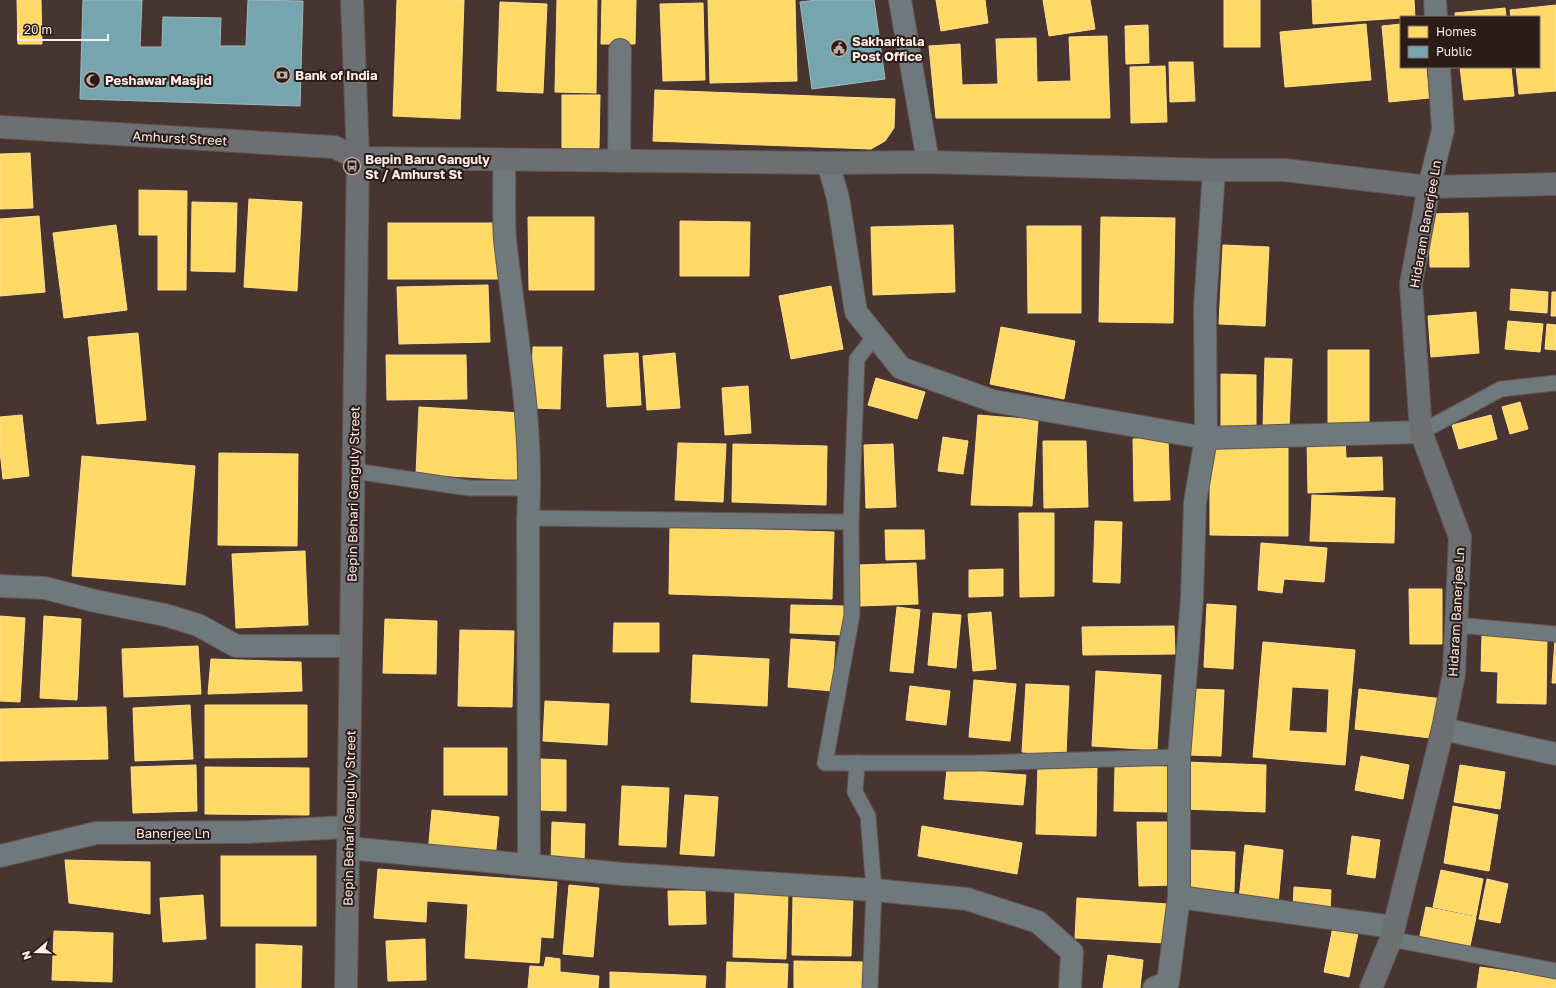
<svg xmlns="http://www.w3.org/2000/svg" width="1556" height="988" font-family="'Golos Text',sans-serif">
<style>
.homes{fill:#ffd966;stroke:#ffdf8d;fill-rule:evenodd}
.public{fill:#76a5af;stroke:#9fbac0}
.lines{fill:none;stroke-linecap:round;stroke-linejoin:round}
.lane-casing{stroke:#635450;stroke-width:17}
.street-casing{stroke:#635450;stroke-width:24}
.secondary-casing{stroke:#635450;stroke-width:24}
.lane{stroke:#6f797b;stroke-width:15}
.street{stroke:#6f797b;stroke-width:22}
.secondary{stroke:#6c7072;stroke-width:22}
.labels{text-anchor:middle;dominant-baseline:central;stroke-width:4;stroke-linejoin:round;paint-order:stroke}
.poi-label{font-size:13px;font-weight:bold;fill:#feece8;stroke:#2c1c18;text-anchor:start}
.street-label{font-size:13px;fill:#feece8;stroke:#2c1c18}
</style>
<rect width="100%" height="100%" fill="#483531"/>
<!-- homes -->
<g class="homes">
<polygon points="17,0 41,0 42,44 18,44"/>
<polygon points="397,0 464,0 460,119 393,116"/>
<polygon points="557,0 597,0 596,93 555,92"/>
<polygon points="602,0 636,0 635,44 601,44"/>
<polygon points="708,0 795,0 797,81 710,83"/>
<polygon points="936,0 985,0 988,23 941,31"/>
<polygon points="1043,0 1090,0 1095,29 1049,36"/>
<rect x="1224" y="0" width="36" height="47"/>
<polygon points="1312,0 1414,0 1415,17 1313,24"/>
<polygon points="500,2 547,4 543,93 497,91"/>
<polygon points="703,3 705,80 663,81 660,4"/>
<polygon points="1556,5 1556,91 1519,94 1516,67 1539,67 1539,17 1511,17 1510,10"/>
<polygon points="1505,8 1506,17 1455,17 1455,13"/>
<polygon points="1366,24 1371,80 1285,87 1280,32"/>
<polygon points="1401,24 1401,67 1426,67 1429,98 1389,102 1382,26"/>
<polygon points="1148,25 1149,63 1126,64 1125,26"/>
<polygon points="1107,36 1110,118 936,118 929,46 960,44 962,85 998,84 996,39 1036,38 1037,82 1071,81 1069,37"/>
<polygon points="1169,62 1193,62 1195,101 1170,102"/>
<polygon points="1165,66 1167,122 1131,123 1130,67"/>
<polygon points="1460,67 1511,67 1514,96 1464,100"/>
<polygon points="655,90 895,99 894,128 885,141 871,149 653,141"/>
<polygon points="562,95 600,95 599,148 562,148"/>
<polygon points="30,153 33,208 0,209 0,154"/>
<polygon points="139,190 187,191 186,290 158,290 158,235 139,235"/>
<polygon points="249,199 302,202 297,291 244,287"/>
<polygon points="192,202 237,203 235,272 191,271"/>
<polygon points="1468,213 1469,267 1430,267 1429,214"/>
<polygon points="39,216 45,292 0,296 0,219"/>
<polygon points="528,217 594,217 594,290 529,290"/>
<polygon points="1101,217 1175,218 1173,323 1099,322"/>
<polygon points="680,221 750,222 749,276 680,276"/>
<rect x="388" y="223" width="116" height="56"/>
<polygon points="116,225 127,310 64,318 53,233"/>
<polygon points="953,225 955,292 873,295 871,227"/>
<polygon points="1027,226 1081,226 1081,313 1028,313"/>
<polygon points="1223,245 1269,247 1265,326 1219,324"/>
<polygon points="488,285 490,342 399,344 397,287"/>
<polygon points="831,286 843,349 791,359 779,296"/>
<polygon points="1511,289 1548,292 1547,313 1510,310"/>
<polygon points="1552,292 1556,292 1556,316 1551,316"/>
<polygon points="1476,312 1479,353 1431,357 1428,316"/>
<polygon points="1508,321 1543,324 1540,352 1505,349"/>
<polygon points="1547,324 1556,325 1556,350 1545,349"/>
<polygon points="1001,327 1075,341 1064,399 990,384"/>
<polygon points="138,333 146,420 97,424 88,337"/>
<polygon points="533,347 562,347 560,409 531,408"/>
<polygon points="1328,350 1369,350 1369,427 1328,426"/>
<polygon points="638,353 641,405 607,407 604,355"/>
<polygon points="675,353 680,408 647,410 643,356"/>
<polygon points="386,355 466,355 467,399 387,400"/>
<polygon points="1265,358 1292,359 1289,428 1263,427"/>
<polygon points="1221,374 1256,375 1256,431 1221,430"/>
<polygon points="876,378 925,392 917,419 868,405"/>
<polygon points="748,386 751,433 725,435 722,388"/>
<polygon points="1520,402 1528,429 1510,434 1502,407"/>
<polygon points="419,407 521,413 517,480 416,474"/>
<polygon points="22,415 29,476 3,479 0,451 0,417"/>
<polygon points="978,415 1038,420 1032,506 971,505"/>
<polygon points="1491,415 1497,439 1459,449 1452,425"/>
<polygon points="943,437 968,441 963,474 938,471"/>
<polygon points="1168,438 1170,500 1134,501 1133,439"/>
<polygon points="1345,439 1346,458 1382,457 1383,490 1308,493 1307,440"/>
<polygon points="1043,441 1086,441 1088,507 1044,508"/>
<polygon points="678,443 726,444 723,502 675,500"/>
<polygon points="733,444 827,446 826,505 732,502"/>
<polygon points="893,444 896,507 866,508 864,445"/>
<polygon points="1210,447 1288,448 1288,536 1210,535"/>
<polygon points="219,453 298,454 297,546 218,545"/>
<polygon points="82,456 195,466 185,585 72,576"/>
<polygon points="1312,495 1395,498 1394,543 1310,541"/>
<polygon points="1019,513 1054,513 1054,596 1020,597"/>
<polygon points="1095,521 1122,522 1120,583 1093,582"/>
<polygon points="670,527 834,532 832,599 669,594"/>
<polygon points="885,530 924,530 925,559 886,560"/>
<polygon points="1261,543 1327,548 1324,582 1284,579 1282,593 1258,590"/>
<polygon points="305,551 308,625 236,628 232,554"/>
<polygon points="916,563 918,604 859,606 858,565"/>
<polygon points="1003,569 1003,596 969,597 969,570"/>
<polygon points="1409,589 1442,589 1442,644 1410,644"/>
<polygon points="1207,604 1236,606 1233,669 1204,667"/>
<polygon points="791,605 846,606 845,635 790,633"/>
<polygon points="897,607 920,610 913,673 890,671"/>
<polygon points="991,612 996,669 973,671 968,614"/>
<polygon points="933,613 961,615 956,668 928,665"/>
<polygon points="0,616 25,618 20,702 0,701"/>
<polygon points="44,616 81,619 77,700 40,698"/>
<polygon points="385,619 437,621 436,674 383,673"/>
<polygon points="614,623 659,623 659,652 613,652"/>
<polygon points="1174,626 1175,654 1083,655 1082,627"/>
<polygon points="460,630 514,631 512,707 458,706"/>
<polygon points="1482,636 1547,637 1546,704 1497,703 1498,672 1481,671"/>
<polygon points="791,639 835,642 832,691 788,687"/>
<polygon points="1555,640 1556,640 1556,683 1552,683"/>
<path d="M1263 642 1355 650 1345 765 1253 757ZM1292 687 1329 689 1327 733 1289 731Z"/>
<polygon points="198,646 201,694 124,697 122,649"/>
<polygon points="693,655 769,659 767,706 691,702"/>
<polygon points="211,659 301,662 302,691 208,694"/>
<polygon points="1096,671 1161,675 1157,750 1092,746"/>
<polygon points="974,680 1016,684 1010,741 969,737"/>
<polygon points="1026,684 1069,686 1066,755 1022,752"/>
<polygon points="910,686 950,691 946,725 906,720"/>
<polygon points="1191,689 1224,690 1221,756 1188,755"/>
<polygon points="1359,689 1443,699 1439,739 1355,729"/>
<polygon points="545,701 609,704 607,745 543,741"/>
<polygon points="190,705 193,759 135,761 133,708"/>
<polygon points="205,705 307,705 307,757 205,758"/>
<polygon points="106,707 108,759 0,761 0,709"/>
<rect x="444" y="748" width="63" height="47"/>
<polygon points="1361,756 1409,765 1403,799 1355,790"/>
<polygon points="540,759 566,760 566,811 539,810"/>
<polygon points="1185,762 1266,765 1265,812 1183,809"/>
<polygon points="196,765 197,811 133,813 131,767"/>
<polygon points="1460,765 1505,772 1500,809 1454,802"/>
<polygon points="1038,766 1097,768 1096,836 1036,834"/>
<polygon points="1115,766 1172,767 1172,812 1114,811"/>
<polygon points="205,767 309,768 309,815 205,814"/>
<polygon points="947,769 1026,775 1023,805 944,799"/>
<polygon points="622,786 669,788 666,847 619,845"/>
<polygon points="685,795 718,797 714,856 680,854"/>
<polygon points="1453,806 1498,815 1489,871 1444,863"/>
<polygon points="432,810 499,817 495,859 428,853"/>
<polygon points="552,822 585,824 584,862 551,861"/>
<polygon points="1137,822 1171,822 1173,885 1139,886"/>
<polygon points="922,826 1022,843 1017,874 918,856"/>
<polygon points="1352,836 1380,840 1375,878 1347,874"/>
<polygon points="1245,845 1283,850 1278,904 1239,899"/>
<polygon points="1188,850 1235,852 1234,892 1187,890"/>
<rect x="221" y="856" width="95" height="70"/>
<polygon points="65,860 150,862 150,914 69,903"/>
<polygon points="378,869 557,882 553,938 541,937 539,963 465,958 468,904 427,901 426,922 374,918"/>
<polygon points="1441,870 1483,879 1476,916 1433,907"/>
<polygon points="1487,879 1508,884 1500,923 1479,919"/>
<polygon points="569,885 599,888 593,957 563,954"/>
<polygon points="1294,887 1331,890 1330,911 1293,909"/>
<polygon points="668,891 705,891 706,924 669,925"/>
<polygon points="735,891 788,893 786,959 733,957"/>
<polygon points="203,895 206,939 163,942 160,898"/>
<polygon points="793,896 853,897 851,956 792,955"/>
<polygon points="1077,898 1168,904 1165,943 1075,938"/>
<polygon points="1426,907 1476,917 1469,951 1419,940"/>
<polygon points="1333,927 1358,933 1349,977 1324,972"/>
<polygon points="54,931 113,933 112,982 52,980"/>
<polygon points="425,939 426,980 388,981 386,941"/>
<polygon points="256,944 302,946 301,988 256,988"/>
<polygon points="1108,955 1143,960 1140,988 1103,988"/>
<polygon points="546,957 560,959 560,972 599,976 598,988 528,988 530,966 544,967"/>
<polygon points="794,961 867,962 866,988 794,988"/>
<polygon points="727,962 788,964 787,988 726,988"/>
<polygon points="1480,967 1556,978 1556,988 1477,988"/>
<polygon points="610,972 706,976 705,988 610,988"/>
</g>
<!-- public -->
<g class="public">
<polygon points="83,0 142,0 140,47 162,47 163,17 221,18 220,46 246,46 248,0 303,1 300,106 80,99"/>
<polygon points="817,0 874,0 885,79 812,89 800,2"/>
</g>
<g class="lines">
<!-- lane casing -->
<g class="lane-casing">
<g id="lane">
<polyline points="875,336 857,359 851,522 852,615 825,763 975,763 1179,757"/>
<polyline points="1421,432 1501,389 1556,383"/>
<polyline points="354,471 469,488 530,488"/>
<polyline points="528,518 851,522"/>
<polyline points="1456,625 1556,634"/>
<polyline points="857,763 855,792 868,816 874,890 870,988"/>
<polyline points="1391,939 1556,971"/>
</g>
</g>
<!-- street casing -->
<g class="street-casing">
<g id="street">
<polyline points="900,0 928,162"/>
<polyline points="1435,0 1436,17"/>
<path d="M504 160C505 186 503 213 505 239 515 333 534 423 528 518L529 865"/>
<polyline points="619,161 620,50"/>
<polyline points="828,163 838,198 856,312 901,368 993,401 1206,438 1421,432"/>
<polyline points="1429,187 1443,130 1439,67"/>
<polyline points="0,586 45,588 95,601 165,615 198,625 236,646 351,646"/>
<polyline points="1443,729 1556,754"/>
<polyline points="348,848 623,874 874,890 967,899 1038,922 1072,952 1070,988"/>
<polyline points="0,856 96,833 248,832 348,827"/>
<polyline points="1179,897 1393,927"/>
<polyline points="1154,988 1168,982 1179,897 1179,757 1192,598 1195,502 1206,438 1205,307 1214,170"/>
</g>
</g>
<!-- secondary casing -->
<g class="secondary-casing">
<g id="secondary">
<polyline points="0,127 334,147 358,158 828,163 928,162 1214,170 1284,170 1429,187 1556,184"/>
<polyline points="346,988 358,158 352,0"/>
<polyline points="1371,988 1391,939 1443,729 1454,674 1460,537 1421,432 1411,284 1429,187"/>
</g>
</g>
<!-- lane -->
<use href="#lane" class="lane"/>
<!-- street -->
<use href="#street" class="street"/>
<!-- secondary -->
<use href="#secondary" class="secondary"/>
</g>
<!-- icons -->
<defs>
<g id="civic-ring" transform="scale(0.9)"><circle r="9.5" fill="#2c1c18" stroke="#beaca8" stroke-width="1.5"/><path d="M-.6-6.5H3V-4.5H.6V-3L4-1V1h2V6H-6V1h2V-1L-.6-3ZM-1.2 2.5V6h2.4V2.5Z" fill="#beaca8"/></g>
<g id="bank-ring" transform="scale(0.9)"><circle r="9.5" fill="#2c1c18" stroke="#beaca8" stroke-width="1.5"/><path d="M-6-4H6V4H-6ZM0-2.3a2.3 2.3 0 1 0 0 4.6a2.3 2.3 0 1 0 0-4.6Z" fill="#beaca8"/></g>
<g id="mosque-ring" transform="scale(0.9)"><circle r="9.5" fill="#2c1c18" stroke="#beaca8" stroke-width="1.5"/><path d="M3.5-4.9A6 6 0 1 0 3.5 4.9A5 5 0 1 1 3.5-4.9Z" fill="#beaca8"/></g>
<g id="bus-ring" transform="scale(0.9)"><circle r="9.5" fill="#2c1c18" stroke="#beaca8" stroke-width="1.5"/><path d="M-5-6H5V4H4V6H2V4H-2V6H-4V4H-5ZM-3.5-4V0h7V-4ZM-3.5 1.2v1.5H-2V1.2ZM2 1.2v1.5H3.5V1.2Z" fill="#beaca8"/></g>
</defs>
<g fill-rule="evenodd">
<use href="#civic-ring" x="839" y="48"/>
<use href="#bank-ring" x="282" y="75"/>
<use href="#mosque-ring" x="92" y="80"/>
<use href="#bus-ring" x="352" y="166"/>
</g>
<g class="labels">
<!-- poi labels -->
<g class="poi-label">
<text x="852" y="41">Sakharitala<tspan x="852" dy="15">Post Office</tspan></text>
<text x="295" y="75">Bank of India</text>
<text x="105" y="80">Peshawar Masjid</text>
<text x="365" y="159">Bepin Baru Ganguly<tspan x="365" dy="15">St / Amhurst St</tspan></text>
</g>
<!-- street labels -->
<g class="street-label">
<text transform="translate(180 138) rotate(3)">Amhurst Street</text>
<text transform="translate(1425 224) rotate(-80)">Hidaram Banerjee Ln</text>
<text transform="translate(353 494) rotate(-89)">Bepin Behari Ganguly Street</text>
<text transform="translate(1456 612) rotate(-87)">Hidaram Banerjee Ln</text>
<text transform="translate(349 818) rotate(-89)">Bepin Behari Ganguly Street</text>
<text x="173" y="833">Banerjee Ln</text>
</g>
</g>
<!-- legend -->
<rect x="1400" y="16" width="140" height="52" fill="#2c1c18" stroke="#806f6b"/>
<rect x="1408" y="26" width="20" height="12" fill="#ffd966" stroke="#806f6b"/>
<text x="1436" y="36" font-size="12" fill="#feece8">Homes</text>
<rect x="1408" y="46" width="20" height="12" fill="#76a5af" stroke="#806f6b"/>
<text x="1436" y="56" font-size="12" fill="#feece8">Public</text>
<!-- north arrow -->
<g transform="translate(36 952) rotate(251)" stroke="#2c1c18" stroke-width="3" paint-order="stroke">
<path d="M0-3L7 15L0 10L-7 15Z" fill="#feece8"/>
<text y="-6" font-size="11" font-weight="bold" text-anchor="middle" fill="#feece8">N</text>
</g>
<!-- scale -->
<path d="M18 34v6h90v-6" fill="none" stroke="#feece8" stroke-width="2"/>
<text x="24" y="34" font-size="12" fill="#feece8" stroke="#2c1c18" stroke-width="3" paint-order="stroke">20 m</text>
</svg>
